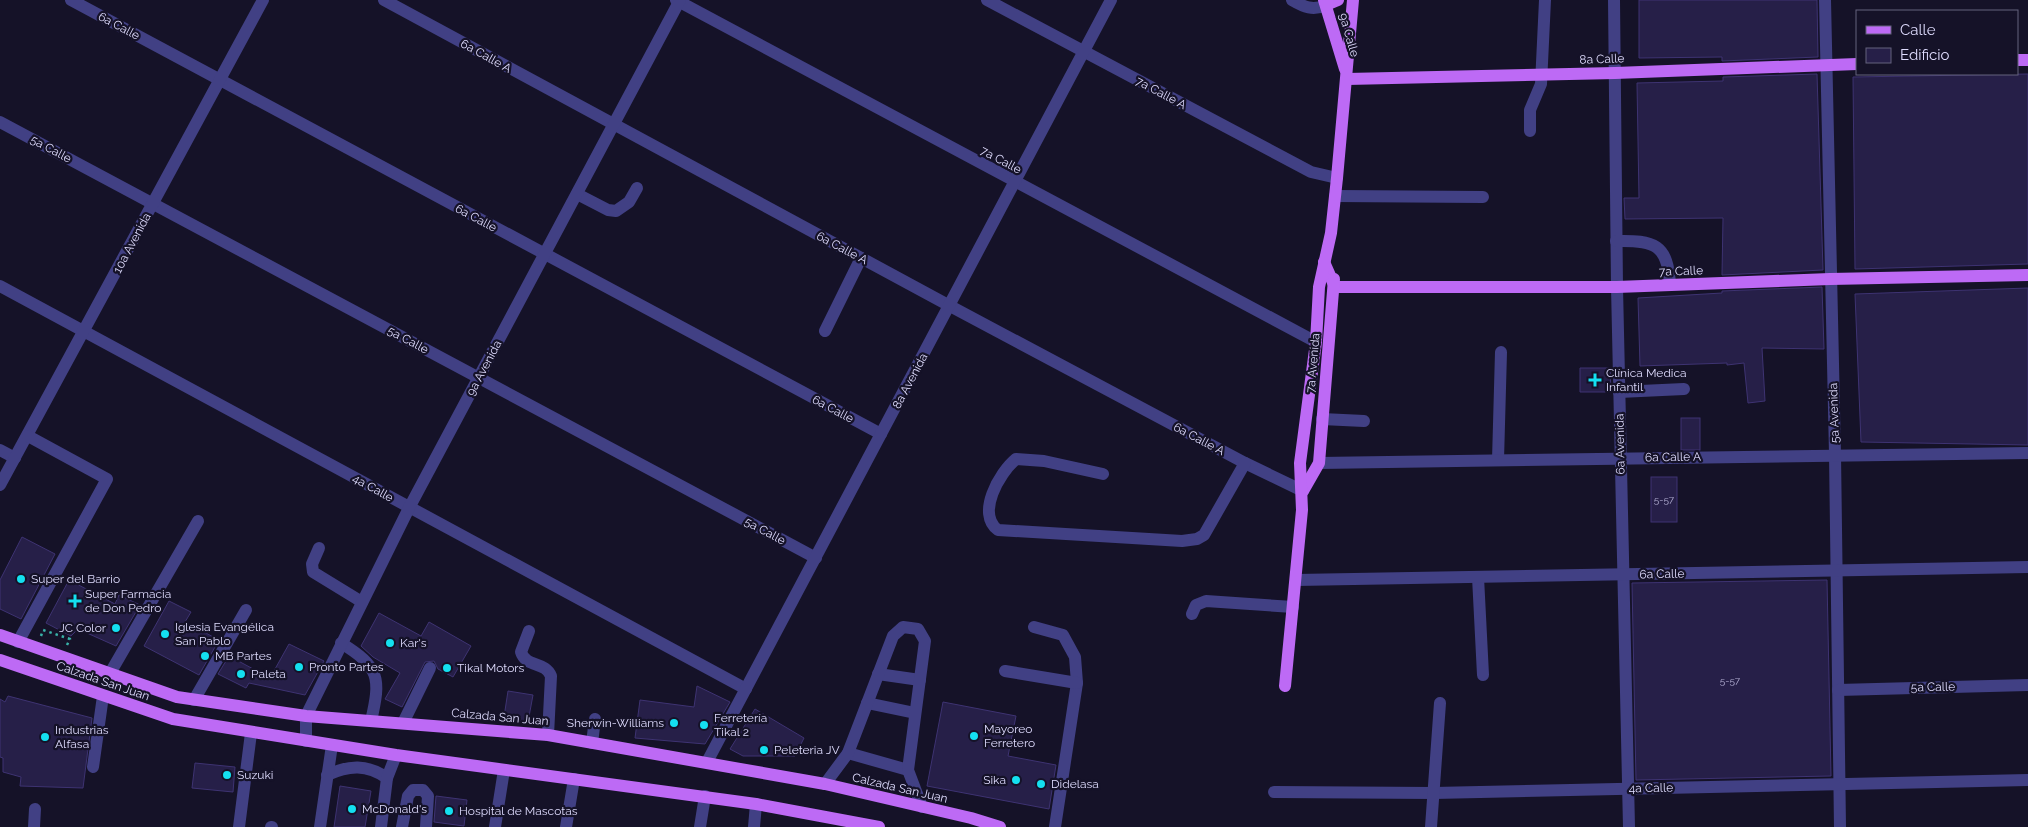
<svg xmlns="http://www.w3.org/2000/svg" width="2028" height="827" font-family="Raleway,sans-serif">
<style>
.building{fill:#261f48;stroke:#3e3372}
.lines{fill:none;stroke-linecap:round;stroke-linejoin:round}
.path{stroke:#39b3a8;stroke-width:2.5;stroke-dasharray:2.5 4;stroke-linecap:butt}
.minor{stroke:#414084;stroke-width:12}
.major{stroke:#bd6af5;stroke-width:12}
.poi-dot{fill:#14e0f0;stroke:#151228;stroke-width:2}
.labels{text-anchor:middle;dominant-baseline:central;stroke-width:4.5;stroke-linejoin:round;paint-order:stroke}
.number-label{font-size:10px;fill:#b0acd0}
.street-label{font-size:12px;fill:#dedbfd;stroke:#151228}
.poi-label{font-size:12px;fill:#dedbfd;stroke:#151228;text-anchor:start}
</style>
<rect width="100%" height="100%" fill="#151228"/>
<!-- building -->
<g class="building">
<polygon points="1639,0 1817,0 1818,57 1722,61 1722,57 1639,58"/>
<polygon points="1817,74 1823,270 1722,275 1723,218 1625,219 1624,198 1639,198 1637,83 1723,81 1723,77"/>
<polygon points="2028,74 2028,264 1855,269 1853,77"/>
<polygon points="1822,287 1824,349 1762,348 1765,401 1748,403 1744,363 1727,365 1727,363 1640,366 1638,298 1722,293 1722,291"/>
<polygon points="2028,288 2028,445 1861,442 1855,294"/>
<polygon points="1580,368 1610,368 1611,392 1580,392"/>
<rect x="1681" y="418" width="19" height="32"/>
<rect x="1651" y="477" width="26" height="45"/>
<polygon points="22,537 55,554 21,619 0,609 0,580"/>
<polygon points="69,580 115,604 119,595 140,605 116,646 78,629 71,636 46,623"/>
<polygon points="1827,580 1831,776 1636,780 1632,583"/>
<polygon points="169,601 191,612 185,622 219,640 199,675 144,646"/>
<polygon points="379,613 421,636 429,622 471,646 453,677 438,669 434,661 425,662 402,707 385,699 400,673 373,657 361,646"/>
<polygon points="289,644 324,661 305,695 249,683 246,688 218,674 229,656 270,678"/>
<polygon points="697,686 730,702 705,744 635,738 640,700 694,707"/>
<polygon points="508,691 533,695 528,722 504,717"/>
<polygon points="8,696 92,718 83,788 20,786 21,777 3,772 3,758 0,757 0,699 5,702"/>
<polygon points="943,702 1016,716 1008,756 1056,765 1049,809 927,786"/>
<polygon points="755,709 804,738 795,756 743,756 730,749"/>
<polygon points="195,763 235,767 233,792 192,788"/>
<polygon points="340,786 371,791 365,827 334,827"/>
<polygon points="436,796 467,800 464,826 434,822"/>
</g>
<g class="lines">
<!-- path -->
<polyline class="path" points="41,636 43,630 70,639 67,645"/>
<!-- minor -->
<g class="minor">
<polyline points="71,0 881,434"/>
<polyline points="384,0 950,306 1245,463 1303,491"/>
<polyline points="676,0 1316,342"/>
<polyline points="987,0 1311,172 1337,178"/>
<path d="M1292 0C1304 7 1313 11 1326 5"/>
<polyline points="1614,0 1617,287 1629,827"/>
<polyline points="1825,0 1835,454 1840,827"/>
<polyline points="0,122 816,558"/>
<polyline points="1530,131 1530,110 1541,84 1545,0"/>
<polyline points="577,194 608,210 616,211 629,202 637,188"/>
<polyline points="1335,196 1483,197"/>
<path d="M1616 241C1654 240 1668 244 1670 285"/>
<polyline points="0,286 746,689"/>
<polyline points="825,331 861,258"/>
<polyline points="1619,392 1684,389"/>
<polyline points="1322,419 1364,421"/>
<polyline points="0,450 15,458"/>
<polyline points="1498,460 1501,352"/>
<polyline points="1319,463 2028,453"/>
<path d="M1103 474 1044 461 1016 459C999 473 976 514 998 530L1182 541 1197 539 1204 535 1245 463"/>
<polyline points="0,485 263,0"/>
<polyline points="319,548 312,564 313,572 362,602"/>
<polyline points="1478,577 1483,675"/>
<polyline points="1296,580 2028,567"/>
<polyline points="1192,614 1196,605 1206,601 1293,607"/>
<polyline points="1034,627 1063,635 1075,657 1077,683 1055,827"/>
<path d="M529 631 521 652C526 668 545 661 551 676L548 735"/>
<polyline points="18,642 107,479 28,436"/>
<path d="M341 643C380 667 381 678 371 721"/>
<polyline points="1005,671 1077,683"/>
<polyline points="878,674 920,680"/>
<polyline points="109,675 198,521"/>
<polyline points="1838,690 2028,685"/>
<polyline points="194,700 246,610"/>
<polyline points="867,703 915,713"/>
<polyline points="403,723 430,668"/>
<polyline points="306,741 306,716 409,508 680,0"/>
<polyline points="592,743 595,719"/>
<polyline points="848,753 908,770"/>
<polyline points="707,762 1111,0"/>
<polyline points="93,767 103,696"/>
<path d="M327 775C349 765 367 764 387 778"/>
<polyline points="825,784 848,753 893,636 903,627 918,629 925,641 908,770 922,807"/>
<polyline points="1274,792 1434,793 2028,780"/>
<polyline points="34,827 35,809"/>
<polyline points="239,827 251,733"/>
<polyline points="271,827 272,827"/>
<polyline points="320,827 332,745"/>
<polyline points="381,827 387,778 396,755"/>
<polyline points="402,827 408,796 413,790 423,790 428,796 426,827"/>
<polyline points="495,827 504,770"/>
<polyline points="566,827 574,779"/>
<polyline points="700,827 705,796"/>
<polyline points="754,827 756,804"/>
<polyline points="1431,827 1440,703"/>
</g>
<!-- major -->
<g class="major">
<polyline points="1324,0 1345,69"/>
<polyline points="1326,5 1338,0"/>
<polyline points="2017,60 2028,60"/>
<polyline points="1347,79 1615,73 1857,64"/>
<polyline points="1324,262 1335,287 1617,287 1830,279 2028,275"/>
<polyline points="1303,491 1319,463 1334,279"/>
<polyline points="0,635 177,697 306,716 548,735 825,784 971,818 1000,827"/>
<polyline points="0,660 173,719 396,755 756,804 879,827"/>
<polyline points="1285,686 1302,510 1300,463 1316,342 1319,287 1331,233 1337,178 1353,0"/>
</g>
</g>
<!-- markers -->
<g class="poi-dot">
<path d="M1592.5 372.5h5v5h5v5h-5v5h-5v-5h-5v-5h5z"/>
<circle cx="21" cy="579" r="5"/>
<path d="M72.5 593.5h5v5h5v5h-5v5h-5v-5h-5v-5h5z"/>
<circle cx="116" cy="628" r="5"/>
<circle cx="165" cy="634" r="5"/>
<circle cx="390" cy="643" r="5"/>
<circle cx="205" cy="656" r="5"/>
<circle cx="299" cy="667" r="5"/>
<circle cx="447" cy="668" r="5"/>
<circle cx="241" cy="674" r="5"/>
<circle cx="674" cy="723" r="5"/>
<circle cx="704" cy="725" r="5"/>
<circle cx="974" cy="736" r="5"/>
<circle cx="45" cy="737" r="5"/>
<circle cx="764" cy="750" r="5"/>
<circle cx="227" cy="775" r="5"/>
<circle cx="1016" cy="780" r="5"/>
<circle cx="1041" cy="784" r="5"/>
<circle cx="352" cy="809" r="5"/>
<circle cx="449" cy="811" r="5"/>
</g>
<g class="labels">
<!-- number labels -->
<g class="number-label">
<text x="1664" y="499">5-57</text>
<text x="1730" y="680">5-57</text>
</g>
<!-- street labels -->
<g class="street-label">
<text transform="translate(119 26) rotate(28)">6a Calle</text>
<text transform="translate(1349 35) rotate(74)">9a Calle</text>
<text transform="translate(486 56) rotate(29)">6a Calle A</text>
<text transform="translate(1602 59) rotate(-2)">8a Calle</text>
<text transform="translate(1161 93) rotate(28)">7a Calle A</text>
<text transform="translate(51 149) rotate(28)">5a Calle</text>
<text transform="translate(1001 160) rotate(28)">7a Calle</text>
<text transform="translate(476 218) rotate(28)">6a Calle</text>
<text transform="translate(132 243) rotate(-62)">10a Avenida</text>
<text transform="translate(842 248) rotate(28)">6a Calle A</text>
<text transform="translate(1681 271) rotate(-2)">7a Calle</text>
<text transform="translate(408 340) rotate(28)">5a Calle</text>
<text transform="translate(1313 363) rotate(-85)">7a Avenida</text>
<text transform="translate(484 368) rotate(-62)">9a Avenida</text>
<text transform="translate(910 381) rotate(-62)">8a Avenida</text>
<text transform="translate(833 409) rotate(28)">6a Calle</text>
<text transform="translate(1834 413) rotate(-92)">5a Avenida</text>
<text transform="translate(1199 439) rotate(28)">6a Calle A</text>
<text transform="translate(1620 444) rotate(-91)">6a Avenida</text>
<text transform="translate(1673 457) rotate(-1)">6a Calle A</text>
<text transform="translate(373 488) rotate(29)">4a Calle</text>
<text transform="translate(765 531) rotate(28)">5a Calle</text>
<text transform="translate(1662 574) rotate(-1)">6a Calle</text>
<text transform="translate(103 681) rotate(19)">Calzada San Juan</text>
<text transform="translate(1933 687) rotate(-1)">5a Calle</text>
<text transform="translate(500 717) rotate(5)">Calzada San Juan</text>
<text transform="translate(900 788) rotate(13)">Calzada San Juan</text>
<text transform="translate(1651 788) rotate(-1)">4a Calle</text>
</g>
<!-- poi labels -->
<g class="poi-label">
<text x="1606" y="373">Clínica Medica<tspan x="1606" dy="14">Infantil</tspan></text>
<text x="31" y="579">Super del Barrio</text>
<text x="85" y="594">Super Farmacia<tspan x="85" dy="14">de Don Pedro</tspan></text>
<text x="175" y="627">Iglesia Evangélica<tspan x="175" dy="14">San Pablo</tspan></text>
<text x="106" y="628" text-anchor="end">JC Color</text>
<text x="400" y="643">Kar's</text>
<text x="215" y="656">MB Partes</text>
<text x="309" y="667">Pronto Partes</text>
<text x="457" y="668">Tikal Motors</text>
<text x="251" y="674">Paleta</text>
<text x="714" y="718">Ferretería<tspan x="714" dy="14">Tikal 2</tspan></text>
<text x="664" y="723" text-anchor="end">Sherwin-Williams</text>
<text x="984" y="729">Mayoreo<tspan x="984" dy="14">Ferretero</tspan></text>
<text x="55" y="730">Industrias<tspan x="55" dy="14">Alfasa</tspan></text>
<text x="774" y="750">Peleteria JV</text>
<text x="237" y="775">Suzuki</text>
<text x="1006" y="780" text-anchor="end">Sika</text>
<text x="1051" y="784">Didelasa</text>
<text x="362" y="809">McDonald's</text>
<text x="459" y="811">Hospital de Mascotas</text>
</g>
</g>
<!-- legend -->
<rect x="1856" y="10" width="162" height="65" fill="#151228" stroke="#65627d"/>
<rect x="1866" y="26" width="25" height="8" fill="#bd6af5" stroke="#65627d"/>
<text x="1900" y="35" font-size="15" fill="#dedbfd">Calle</text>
<rect x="1866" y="48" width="25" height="15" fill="#261f48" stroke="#65627d"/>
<text x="1900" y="60" font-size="15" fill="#dedbfd">Edificio</text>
</svg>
